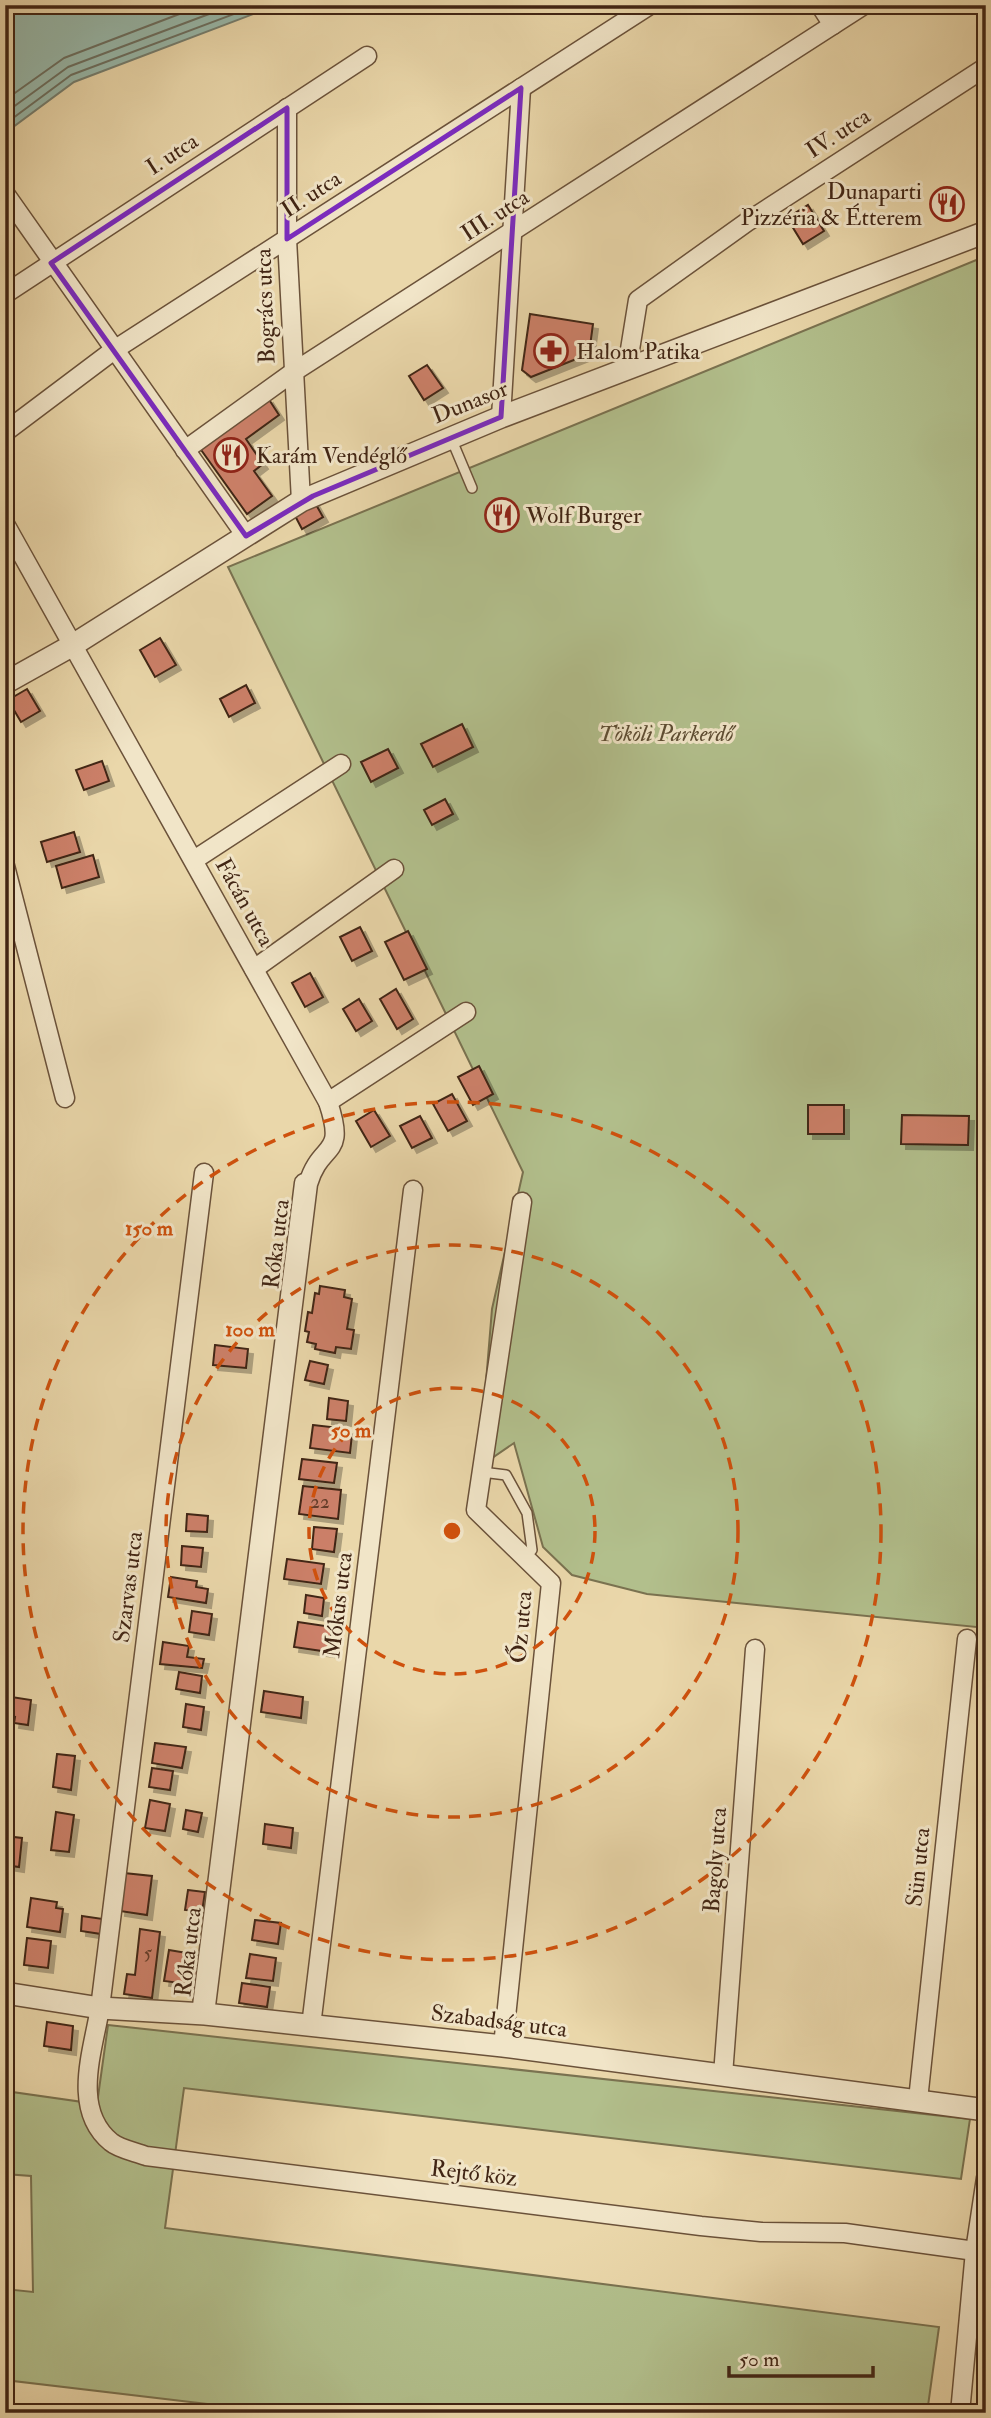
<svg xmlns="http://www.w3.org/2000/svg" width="991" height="2418" font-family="'IM FELL Double Pica',serif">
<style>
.green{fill:#b2bf8c;stroke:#7a7250;stroke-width:2}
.water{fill:#98b9ab;stroke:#757e6f;stroke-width:2}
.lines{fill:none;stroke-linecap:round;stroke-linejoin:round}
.shore{stroke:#6c6f60;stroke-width:2}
.building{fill:#cc8069;stroke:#412514;stroke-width:2;filter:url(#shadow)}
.service-casing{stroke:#6b523a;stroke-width:12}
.minor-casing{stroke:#6b523a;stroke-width:21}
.tertiary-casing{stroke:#6b523a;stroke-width:24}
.service{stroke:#f1e5c8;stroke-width:9}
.minor{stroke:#f1e5c8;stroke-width:18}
.tertiary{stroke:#f1e5c8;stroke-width:21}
.marked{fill:none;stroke:#7b2cbf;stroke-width:5;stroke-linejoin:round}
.ring{fill:none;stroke:#cf510d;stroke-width:3.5;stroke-dasharray:12 9}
.labels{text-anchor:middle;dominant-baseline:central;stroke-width:6;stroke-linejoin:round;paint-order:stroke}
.number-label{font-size:19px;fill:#643c29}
.street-label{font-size:23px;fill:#412514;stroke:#f1e5c8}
.poi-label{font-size:23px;fill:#412514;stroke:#f1e5c8;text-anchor:start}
.park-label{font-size:23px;font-style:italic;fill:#5d4c32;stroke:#f1e5c8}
.centre{fill:#cf510d;stroke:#f1e5c8;stroke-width:3.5}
.ring-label{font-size:21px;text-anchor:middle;font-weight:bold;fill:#cf510d;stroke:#f1e5c8;stroke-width:6;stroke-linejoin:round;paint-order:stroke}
</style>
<defs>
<filter id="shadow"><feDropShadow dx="5" dy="5" stdDeviation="0" flood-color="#0004"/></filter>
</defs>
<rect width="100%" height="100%" fill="#ead7aa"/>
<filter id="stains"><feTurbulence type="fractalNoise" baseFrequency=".00286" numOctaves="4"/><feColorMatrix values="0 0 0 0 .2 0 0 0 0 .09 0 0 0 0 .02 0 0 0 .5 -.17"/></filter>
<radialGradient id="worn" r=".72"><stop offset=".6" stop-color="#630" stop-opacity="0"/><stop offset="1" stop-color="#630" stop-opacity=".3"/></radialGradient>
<!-- green -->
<g class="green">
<polygon points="986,256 986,1628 647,1594 572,1575 543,1547 514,1443 479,1467 492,1309 523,1172 228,567"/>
<polygon points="108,2025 970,2119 961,2179 184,2088 165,2228 939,2327 927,2413 284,2413 5,2380 5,2289 33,2292 31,2176 5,2174 5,2091 97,2104"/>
</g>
<!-- water -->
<polygon class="water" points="5,5 277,5 74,82 5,133"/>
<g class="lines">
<!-- shore -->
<g class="shore">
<polyline points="5,100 64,58 203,5"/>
<polyline points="5,113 68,67 233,5"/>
<polyline points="5,124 71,75 258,5"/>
</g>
</g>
<!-- building -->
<g class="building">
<polygon points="808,205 824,231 803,244 787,218"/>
<polygon points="530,314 593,324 589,354 531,377 522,370"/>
<polygon points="427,365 443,388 424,400 409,376"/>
<polygon points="268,398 279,415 246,439 263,464 254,471 272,496 247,514 199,447"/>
<polygon points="314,501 323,517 302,529 293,512"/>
<polygon points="160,638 176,665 155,677 140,650"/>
<polygon points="246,685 255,703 229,717 220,699"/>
<polygon points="27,689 40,711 21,722 8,700"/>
<polygon points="462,724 473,747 433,767 421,744"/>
<polygon points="388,749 398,768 371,782 361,762"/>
<polygon points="102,761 109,781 84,790 76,770"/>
<polygon points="445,799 453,814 432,825 424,810"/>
<polygon points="74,832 80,852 47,862 41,842"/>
<polygon points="93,855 99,877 62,888 56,866"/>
<polygon points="360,927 372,951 352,961 340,937"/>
<polygon points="408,931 427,969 404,980 385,942"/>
<polygon points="310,973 323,997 305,1007 292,983"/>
<polygon points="396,989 413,1019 397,1029 380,999"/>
<polygon points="359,999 372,1021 356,1031 343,1009"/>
<polygon points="479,1066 493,1094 473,1105 458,1077"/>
<polygon points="452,1094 467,1121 448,1131 433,1104"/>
<rect x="808" y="1105" width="36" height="29"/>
<polygon points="374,1110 390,1136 371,1147 356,1121"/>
<polygon points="902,1115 969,1116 968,1145 901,1144"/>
<polygon points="420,1116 432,1138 412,1148 400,1126"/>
<polygon points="320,1286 345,1290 344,1297 352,1299 347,1329 354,1330 351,1349 336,1347 335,1353 315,1349 316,1344 307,1342 309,1332 305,1331 308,1312 312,1313 315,1293 319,1294"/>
<polygon points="215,1345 248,1349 246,1368 213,1365"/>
<polygon points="310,1361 328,1365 324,1384 305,1380"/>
<polygon points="329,1398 348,1401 346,1421 327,1419"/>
<polygon points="313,1425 340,1428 339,1432 352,1434 350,1453 310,1448"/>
<polygon points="302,1459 337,1463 334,1483 299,1479"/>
<polygon points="303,1486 341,1490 338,1519 299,1514"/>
<polygon points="187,1514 208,1516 207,1532 186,1531"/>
<polygon points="314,1527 337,1529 334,1552 312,1549"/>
<polygon points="182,1546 203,1548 201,1567 181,1565"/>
<polygon points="287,1559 324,1564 321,1584 284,1579"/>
<polygon points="171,1577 197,1581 196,1587 208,1589 206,1603 168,1597"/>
<polygon points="306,1595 324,1598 322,1616 304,1613"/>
<polygon points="192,1611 212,1614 209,1635 189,1632"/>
<polygon points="298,1622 332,1627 329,1652 294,1647"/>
<polygon points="163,1642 189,1646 187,1657 204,1659 202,1668 160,1664"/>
<polygon points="179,1672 202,1676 200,1693 176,1689"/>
<polygon points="264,1691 303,1697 301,1718 261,1712"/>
<polygon points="5,1696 31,1700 28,1725 14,1723 15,1717 5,1716"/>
<polygon points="186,1704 204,1707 201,1730 183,1727"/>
<polygon points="155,1743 186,1747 182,1768 152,1763"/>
<polygon points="57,1754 75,1756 71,1790 53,1787"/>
<polygon points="152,1768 173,1771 170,1790 149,1787"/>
<polygon points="150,1800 170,1804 165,1831 145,1828"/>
<polygon points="186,1810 202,1813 198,1832 183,1829"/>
<polygon points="56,1812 74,1815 69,1852 51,1850"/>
<polygon points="265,1824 293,1828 291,1848 263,1844"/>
<polygon points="5,1836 22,1838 19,1867 5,1865"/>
<polygon points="124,1873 152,1876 147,1915 120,1911"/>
<polygon points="188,1890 205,1892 202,1912 185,1910"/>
<polygon points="31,1898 57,1902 56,1908 63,1909 60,1932 27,1927"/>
<polygon points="82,1916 103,1919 101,1934 81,1931"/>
<polygon points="255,1920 281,1923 278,1944 252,1940"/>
<polygon points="140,1929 160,1932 152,1998 124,1994 127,1974 135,1975"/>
<polygon points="27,1938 51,1941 48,1968 24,1965"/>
<polygon points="169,1950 199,1955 195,1985 164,1981"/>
<polygon points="250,1954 276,1958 273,1981 246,1978"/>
<polygon points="242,1983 270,1987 267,2007 239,2003"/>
<polygon points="47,2022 73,2026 71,2050 44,2046"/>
</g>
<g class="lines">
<!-- service casing -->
<g class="service-casing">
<g id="service">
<polyline points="451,438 472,488"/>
<polyline points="482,1472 506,1475 527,1513 532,1550 525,1557"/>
</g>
</g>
<!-- minor casing -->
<g class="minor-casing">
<g id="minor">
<polyline points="820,5 833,25"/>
<polyline points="287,108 287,239 301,501"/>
<polyline points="6,195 246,536"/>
<polyline points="5,294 367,56"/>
<polyline points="627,368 638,300 747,222 986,67"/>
<polyline points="501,417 521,88"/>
<polyline points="5,432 114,350 650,5"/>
<polyline points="185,450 292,373 864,5"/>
<path d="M5 524 328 1102C347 1159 321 1140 308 1184L205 2014H201L304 1183 308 1184"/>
<polyline points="194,860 341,764"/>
<polyline points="5,866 65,1098"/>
<polyline points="254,969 394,869"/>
<polyline points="328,1102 466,1012"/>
<path d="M204 1173 100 2008C93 2051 71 2109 111 2142 119 2149 136 2152 146 2156L701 2226 761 2232 845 2233 975 2251"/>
<polyline points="311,2026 413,1190"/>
<polyline points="503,2046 551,1583 476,1510 522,1202"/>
<polyline points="723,2075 755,1649"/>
<polyline points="918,2100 967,1639"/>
<polyline points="960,2413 975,2251 986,2178"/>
</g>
</g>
<!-- tertiary casing -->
<g class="tertiary-casing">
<g id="tertiary">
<polyline points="5,683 73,645 301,501 501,417 986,232"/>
<polyline points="5,1993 100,2008 205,2014 503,2046 986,2110"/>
</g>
</g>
<!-- service -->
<use href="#service" class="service"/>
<!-- minor -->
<use href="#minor" class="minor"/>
<!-- tertiary -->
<use href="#tertiary" class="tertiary"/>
</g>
<!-- marked area -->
<path class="marked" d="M521 88 501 417 313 496 246 536 51 263 287 108V239Z"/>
<!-- distance rings -->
<g class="ring">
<circle cx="452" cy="1531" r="143"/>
<circle cx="452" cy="1531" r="286"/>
<circle cx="452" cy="1531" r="429"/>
</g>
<!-- icons -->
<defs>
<g id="restaurant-ring" transform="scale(1.75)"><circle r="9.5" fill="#f1e5c8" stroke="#8f2418" stroke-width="1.5"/><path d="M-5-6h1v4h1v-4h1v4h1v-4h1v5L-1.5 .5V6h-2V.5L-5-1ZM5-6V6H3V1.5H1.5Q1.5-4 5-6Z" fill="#8f2418"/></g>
<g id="pharmacy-ring" transform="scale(1.75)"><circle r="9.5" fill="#f1e5c8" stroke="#8f2418" stroke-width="1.5"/><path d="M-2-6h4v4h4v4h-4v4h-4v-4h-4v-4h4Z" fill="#8f2418"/></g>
</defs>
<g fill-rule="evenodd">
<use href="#restaurant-ring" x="947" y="204"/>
<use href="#pharmacy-ring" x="551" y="351"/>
<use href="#restaurant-ring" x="231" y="455"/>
<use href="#restaurant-ring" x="502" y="515"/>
</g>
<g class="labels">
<!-- number labels -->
<g class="number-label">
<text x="320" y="1502">22</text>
<text x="148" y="1953">5</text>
</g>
<!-- street labels -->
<g class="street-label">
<text transform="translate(838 133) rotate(-33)">IV. utca</text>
<text transform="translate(172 154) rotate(-33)">I. utca</text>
<text transform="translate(311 194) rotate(-33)">II. utca</text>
<text transform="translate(495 215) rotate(-33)">III. utca</text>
<text transform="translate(265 306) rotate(-92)">Bogrács utca</text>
<text transform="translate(470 402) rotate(-22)">Dunasor</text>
<text transform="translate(245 902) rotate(61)">Fácán utca</text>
<text transform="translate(276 1244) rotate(-83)">Róka utca</text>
<text transform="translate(128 1587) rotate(-83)">Szarvas utca</text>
<text transform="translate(338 1605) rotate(-83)">Mókus utca</text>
<text transform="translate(521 1627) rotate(-85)">Őz utca</text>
<text transform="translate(715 1860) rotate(-86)">Bagoly utca</text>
<text transform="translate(918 1867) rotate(-84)">Sün utca</text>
<text transform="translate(188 1952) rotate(-83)">Róka utca</text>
<text transform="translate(499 2021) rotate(7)">Szabadság utca</text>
<text transform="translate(474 2173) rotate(7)">Rejtő köz</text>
</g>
<!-- poi labels -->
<g class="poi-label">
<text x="922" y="191" text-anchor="end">Dunaparti<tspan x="922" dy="26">Pizzéria &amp; Étterem</tspan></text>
<text x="576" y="351">Halom Patika</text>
<text x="256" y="455">Karám Vendéglő</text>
<text x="526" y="515">Wolf Burger</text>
</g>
<!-- park labels -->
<g class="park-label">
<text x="666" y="733">Tököli Parkerdő</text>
</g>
</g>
<circle cx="452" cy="1531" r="10" class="centre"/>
<g class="ring-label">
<text x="149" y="1235">150 m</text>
<text x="250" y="1336">100 m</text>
<text x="351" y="1437">50 m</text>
</g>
<!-- margin -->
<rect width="991" height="2418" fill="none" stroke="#ead7aa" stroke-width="28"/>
<rect x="7" y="7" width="977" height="2404" fill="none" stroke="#412514" stroke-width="3.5"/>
<rect x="14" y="14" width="963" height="2390" fill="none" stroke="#412514" stroke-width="2"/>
<!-- scale -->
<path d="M729 2366v10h144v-10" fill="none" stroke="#412514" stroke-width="3.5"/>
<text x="739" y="2366" font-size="21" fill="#412514" stroke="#f1e5c8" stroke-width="5" paint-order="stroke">50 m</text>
<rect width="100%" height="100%" filter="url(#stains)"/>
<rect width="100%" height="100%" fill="url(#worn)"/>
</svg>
